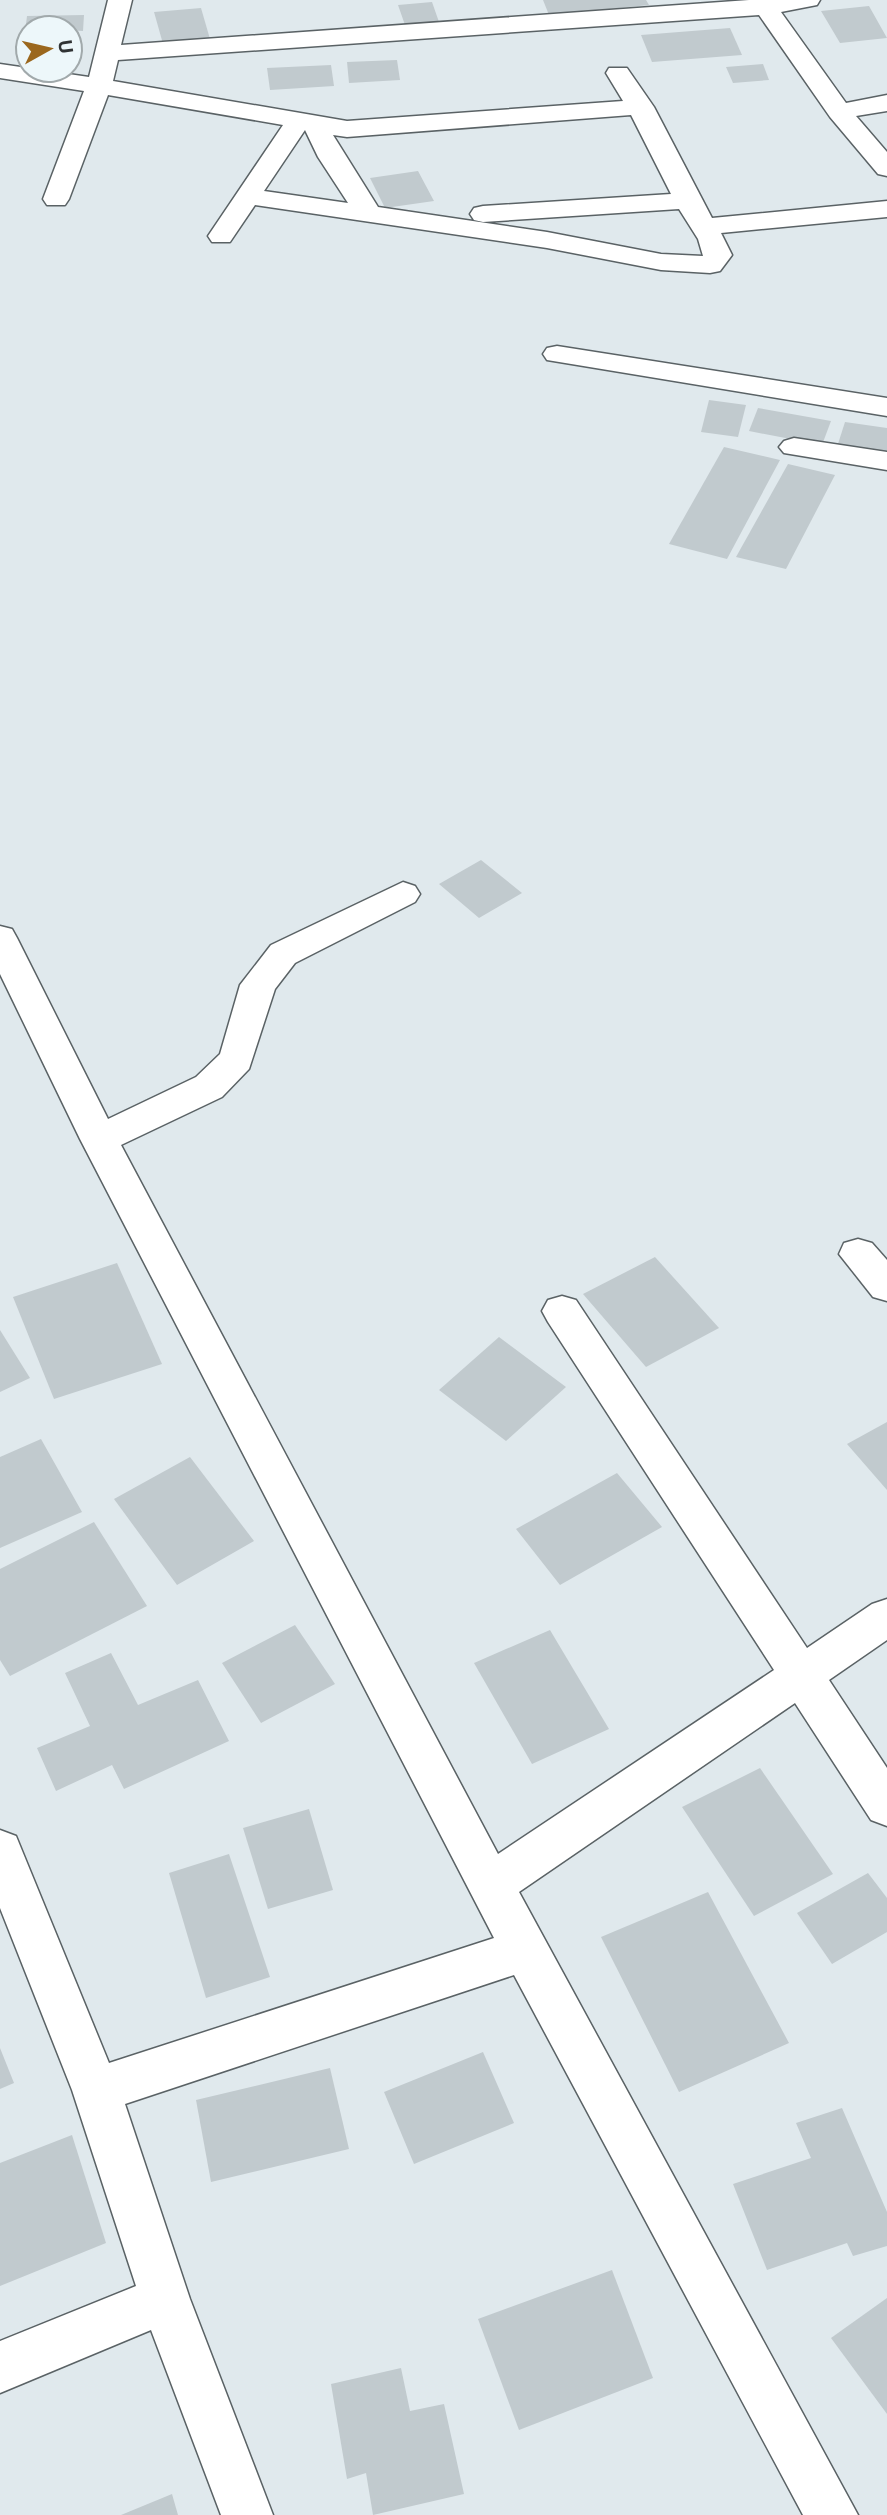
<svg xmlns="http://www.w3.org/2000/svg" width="887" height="2515" font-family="'Open Sans',sans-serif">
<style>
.building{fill:#c1cace}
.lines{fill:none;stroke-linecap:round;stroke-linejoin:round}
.minor-casing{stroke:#5a6265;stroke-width:3}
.minor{fill:#fff;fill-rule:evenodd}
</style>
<rect width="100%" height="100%" fill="#e0e9ed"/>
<!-- building -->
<g class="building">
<polygon points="543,0 646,0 649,5 549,15"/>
<polygon points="432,2 439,22 405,25 398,5"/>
<polygon points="869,6 887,38 840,43 821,11"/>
<polygon points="201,8 210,39 163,44 154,12"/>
<polygon points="84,15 83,31 28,28 25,32 27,16"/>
<polygon points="730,28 742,55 652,62 641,35"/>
<polygon points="397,60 400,80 349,83 347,62"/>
<polygon points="763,64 769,80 733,83 726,67"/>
<polygon points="331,65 334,86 270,90 267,68"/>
<polygon points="418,171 434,201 385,208 370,178"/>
<polygon points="709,400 746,405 738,437 701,432"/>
<polygon points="758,408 831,421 822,445 749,431"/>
<polygon points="845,422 887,428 887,455 837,447"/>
<polygon points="724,447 780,460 727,559 669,544"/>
<polygon points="788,464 835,475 786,569 736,557"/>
<polygon points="481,860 522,893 479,918 439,884"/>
<polygon points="655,1257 719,1328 646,1367 583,1294"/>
<polygon points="117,1263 162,1364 54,1399 13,1297"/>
<polygon points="0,1330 30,1378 0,1392"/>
<polygon points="499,1337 566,1387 506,1441 439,1390"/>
<polygon points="887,1422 887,1490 847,1444"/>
<polygon points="41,1439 82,1512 0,1548 0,1457"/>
<polygon points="190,1457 254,1541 177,1585 114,1499"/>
<polygon points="617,1473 662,1527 560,1585 516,1529"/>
<polygon points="94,1522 147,1606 10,1676 0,1660 0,1569"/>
<polygon points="295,1625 335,1684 261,1723 222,1663"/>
<polygon points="550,1630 609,1729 532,1764 474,1663"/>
<polygon points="111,1653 138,1705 198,1680 229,1741 124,1789 112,1765 56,1791 37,1748 90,1726 65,1673"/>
<polygon points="760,1768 833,1874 754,1916 682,1807"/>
<polygon points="309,1809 333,1890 268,1909 243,1828"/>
<polygon points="229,1854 270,1977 206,1998 169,1873"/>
<polygon points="868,1873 887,1898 887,1932 832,1964 797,1913"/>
<polygon points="708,1892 789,2043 679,2092 601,1937"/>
<polygon points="0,2048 14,2083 0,2089"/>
<polygon points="483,2052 514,2123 414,2164 384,2092"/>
<polygon points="330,2068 349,2149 211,2182 196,2100"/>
<polygon points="842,2108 887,2212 887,2246 853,2256 847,2243 767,2270 733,2184 811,2158 796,2123"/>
<polygon points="72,2135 106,2243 0,2286 0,2163"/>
<polygon points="612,2270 653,2378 519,2430 478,2319"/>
<polygon points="887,2298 887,2414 831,2338"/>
<polygon points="401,2368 410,2411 444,2404 464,2494 373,2515 366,2473 347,2479 331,2384"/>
<polygon points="172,2494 178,2515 121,2515"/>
</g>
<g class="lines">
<!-- minor casing -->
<g class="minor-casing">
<g id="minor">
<path d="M108 0H132L121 45 749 0H820L817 5 781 12 846 103 887 95V111L856 116 887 152V176L878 174 830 117 759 15 118 60 113 81 347 121 623 101 606 73 609 68H627L654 107 712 218 887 201V217L721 233 732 255 720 271 710 273 661 270 547 248 255 205 230 242H212L208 236 283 125 108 95 69 199 65 205H47L43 199 84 91 0 78V64L89 77ZM631 115 671 194 483 206 474 208 470 214 474 220 483 222 679 209 698 239 703 256 661 254 547 232 378 207 333 135 347 137ZM305 130 318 157 348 203 264 191Z"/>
<polygon points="557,346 887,398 887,416 547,360 543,354 547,348"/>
<polygon points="794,438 887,452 887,470 784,453 779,447 784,441"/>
<polygon points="403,882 415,886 420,894 415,902 295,963 275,989 249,1069 222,1097 121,1145 498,1854 774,1670 548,1322 542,1311 548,1300 562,1296 576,1300 807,1648 872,1604 887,1599 887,1640 829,1680 887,1768 887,1826 871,1820 795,1703 519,1892 858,2515 803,2515 514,1975 125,2104 190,2299 273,2515 221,2515 151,2330 0,2393 0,2341 136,2286 72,2090 0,1908 0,1830 16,1836 109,2063 494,1938 80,1139 0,974 0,926 12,929 17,938 108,1119 196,1077 220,1054 240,985 271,945"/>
<polygon points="858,1239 872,1243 887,1260 887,1301 873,1297 839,1254 844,1243"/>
</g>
</g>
<!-- minor -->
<use href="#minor" class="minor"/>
</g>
<!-- north arrow -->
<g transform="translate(49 49) rotate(82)"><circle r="33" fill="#edf7fa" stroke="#a1a9ab" stroke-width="2"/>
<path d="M0-5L12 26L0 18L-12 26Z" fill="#9b671d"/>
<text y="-10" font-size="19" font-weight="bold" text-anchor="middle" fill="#303334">U</text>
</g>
</svg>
